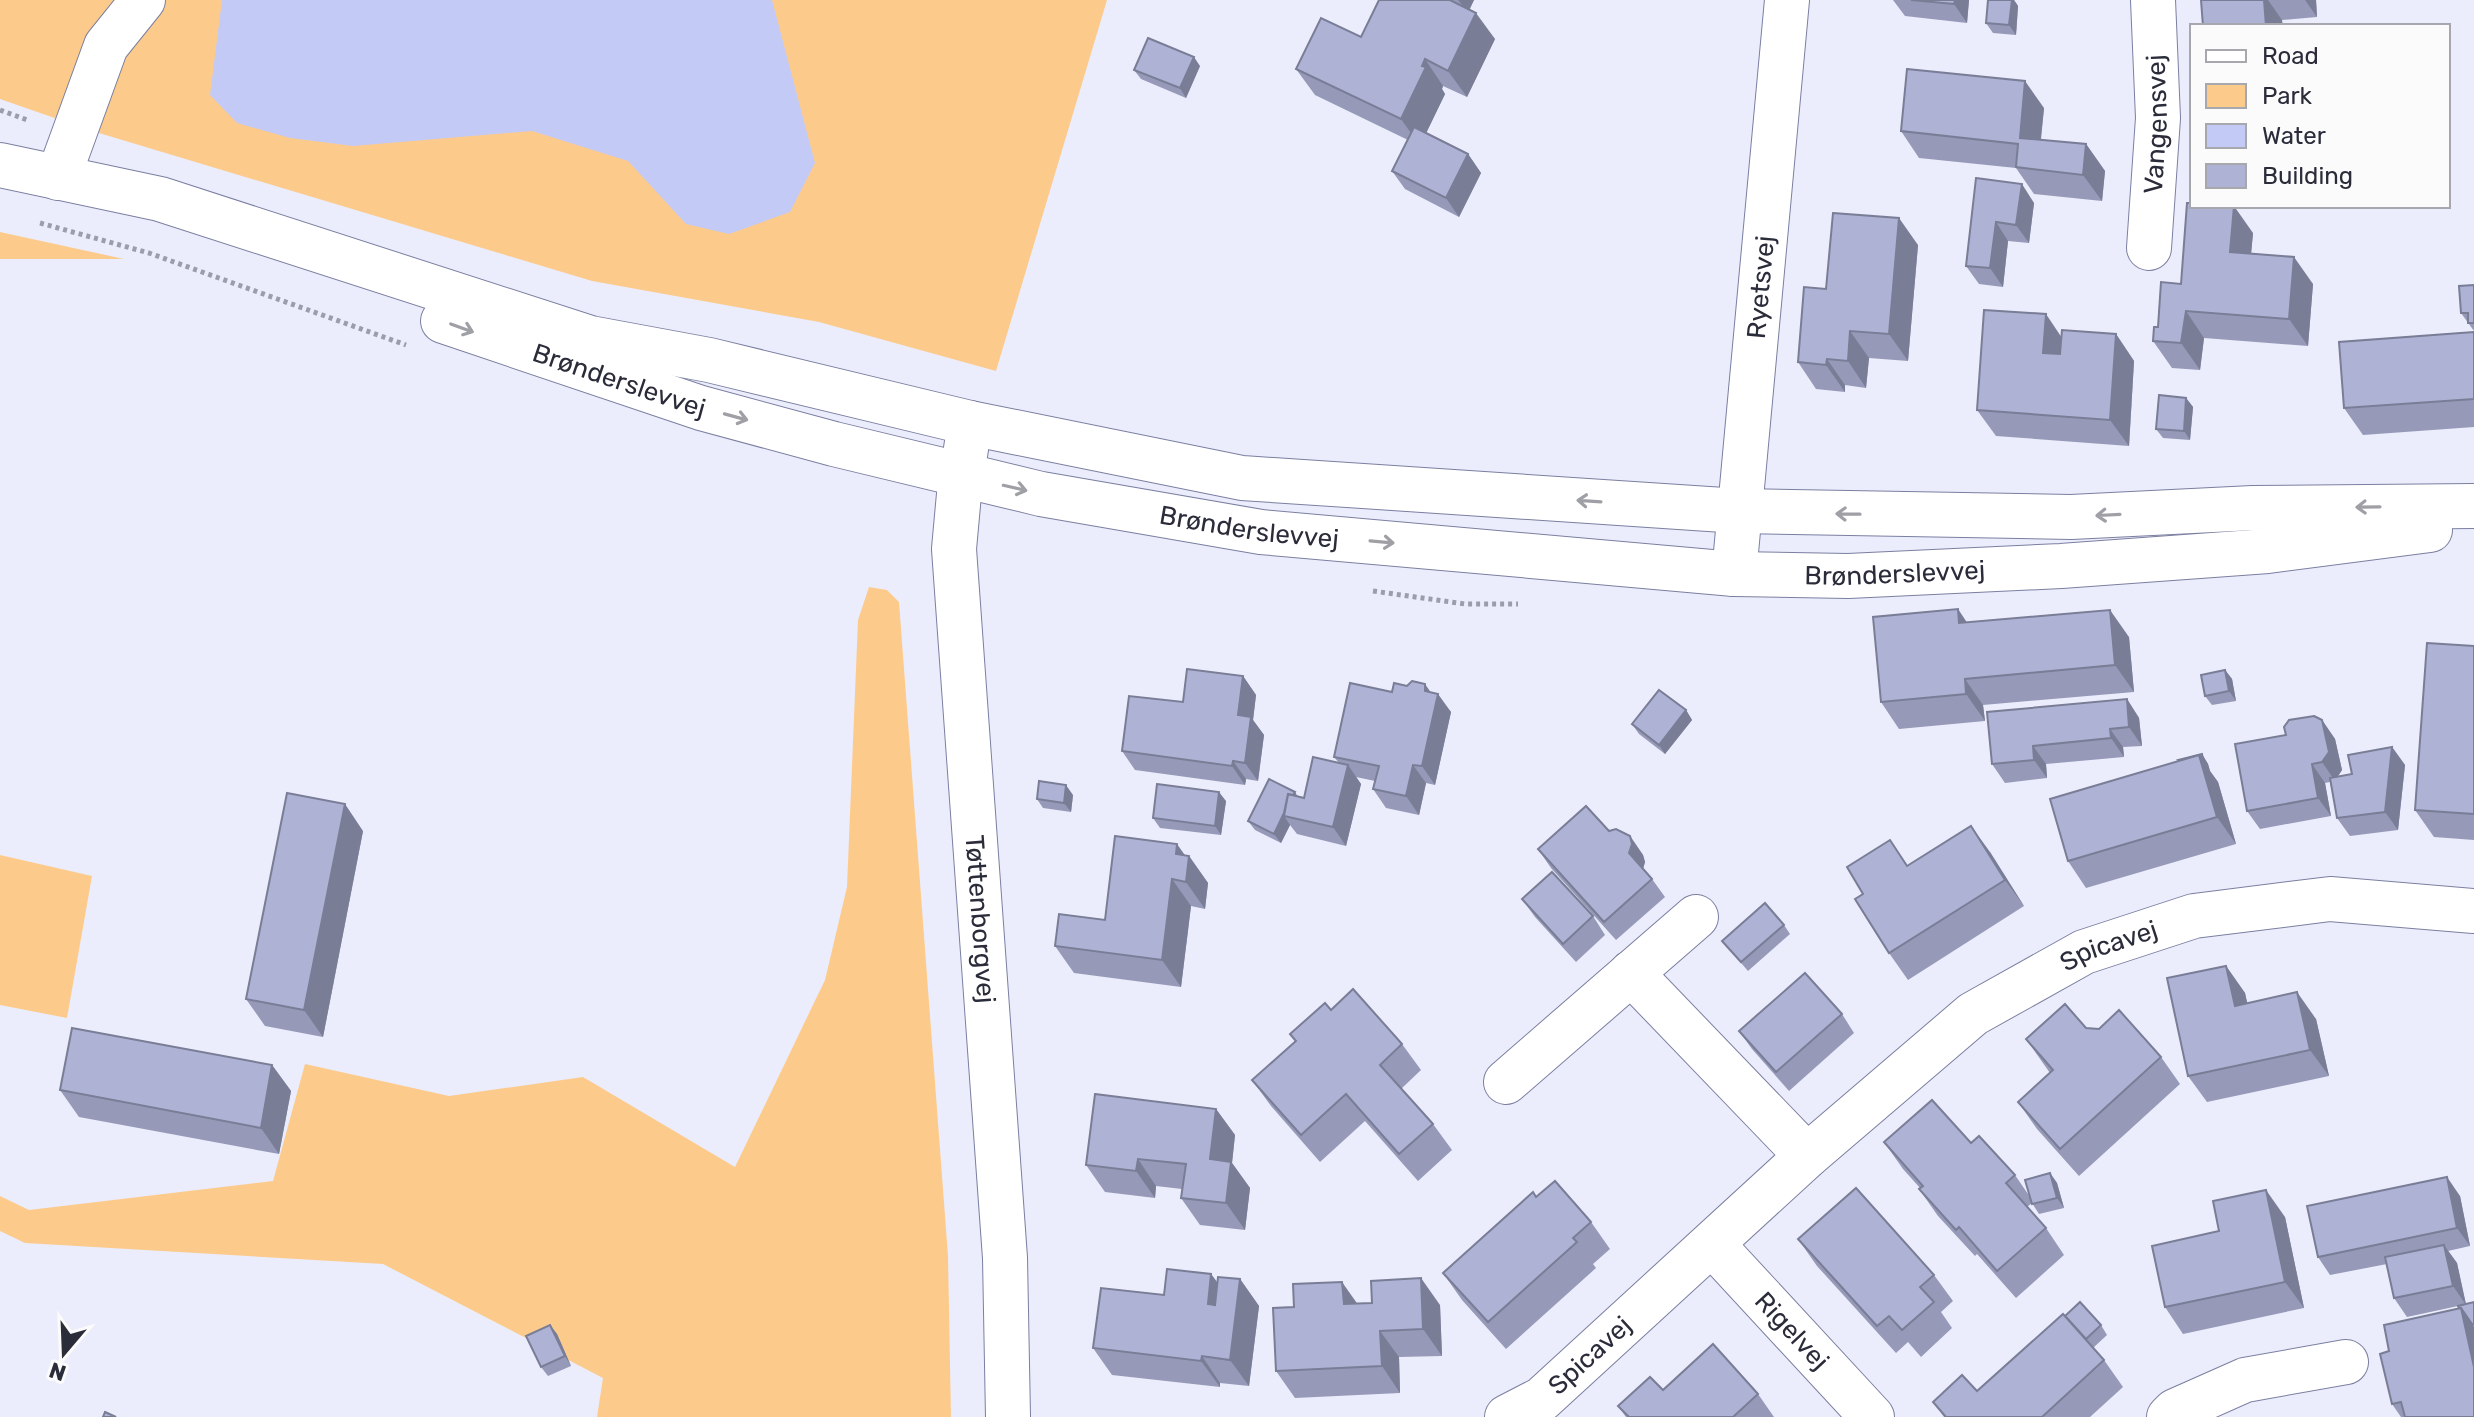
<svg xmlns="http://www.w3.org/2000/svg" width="2474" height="1417" font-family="Rubik,sans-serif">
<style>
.green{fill:#fccb8c}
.water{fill:#c3caf6}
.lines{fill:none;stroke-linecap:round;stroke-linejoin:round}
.minor-casing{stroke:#7b7fa0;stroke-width:46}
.major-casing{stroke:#7b7fa0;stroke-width:46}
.path{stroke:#9b9dac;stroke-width:5;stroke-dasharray:4 4;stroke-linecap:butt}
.minor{stroke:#fff;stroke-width:44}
.major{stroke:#fff;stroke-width:44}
.wall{fill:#969ab8}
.shaded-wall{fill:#7a7d96}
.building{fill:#aeb3d6;stroke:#7a7d96;stroke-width:2}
.oneway{stroke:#9fa0a6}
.labels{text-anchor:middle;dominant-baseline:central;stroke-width:8;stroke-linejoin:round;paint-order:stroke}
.street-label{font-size:26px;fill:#2a2c3a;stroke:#fbfbfb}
</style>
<rect width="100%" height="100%" fill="#ebedfc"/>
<!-- green -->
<g class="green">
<polygon points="0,0 1107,0 996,371 819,322 592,281 89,130 0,99"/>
<polygon points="0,232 124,259 0,259"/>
<polygon points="869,587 887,590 899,602 948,1256 951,1417 597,1417 603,1378 383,1264 25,1243 0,1231 0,1196 29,1210 273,1181 305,1064 449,1096 583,1077 735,1167 825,980 847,887 858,620"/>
<polygon points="0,855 92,876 67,1018 0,1005"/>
</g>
<!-- water -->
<polygon class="water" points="222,0 772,0 815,163 790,212 729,234 686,224 628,161 532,131 353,146 290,138 237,123 210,95"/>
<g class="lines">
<!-- minor casing -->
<g class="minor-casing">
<g id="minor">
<polyline points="58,178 106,46 143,0"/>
<path id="s1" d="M2149 248 2158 118 2153 0"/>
<path id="s2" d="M970 423 959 494 954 549 1005 1258 1008 1417"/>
<path id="s3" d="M1734 574 1787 0"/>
<polyline points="1631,973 1807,1156"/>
<polyline points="1506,1082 1696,917"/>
<path id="s4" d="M1712 1244 1872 1417"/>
<path id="s5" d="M1507 1417 1542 1399 1807 1156 1973 1014 2084 952 2194 916 2330 899 2474 911"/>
<polyline points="2169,1417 2175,1411 2245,1380 2346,1362"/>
</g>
</g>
<!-- major casing -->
<g class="major-casing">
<g id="major">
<polyline points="0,165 160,199 590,338 709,360 970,423 1242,478 1739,511 2071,517 2253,508 2474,506"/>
<path id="s6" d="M443 321 701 408 834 444 1041 494 1261 532 1734 574 1848 576 2061 566 2268 551 2430 530"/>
</g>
</g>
<!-- path -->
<g class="path">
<polyline points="0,110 30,121"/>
<polyline points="40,223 149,253 406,345"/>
<polyline points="1373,591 1465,604 1518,604"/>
</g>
<!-- minor -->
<use href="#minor" class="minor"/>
<!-- major -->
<use href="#major" class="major"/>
</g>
<!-- wall -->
<g class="wall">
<polygon points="1379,0 1474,0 1469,9 1495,39 1467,97 1443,86 1442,89 1445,94 1426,133 1468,154 1481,173 1459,217 1405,189 1392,171 1408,140 1315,95 1296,69 1361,37"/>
<polygon points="1893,0 1969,0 1967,23 1905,16"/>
<polygon points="1988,0 2014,0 2018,6 2016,35 1993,33 1986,23"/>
<polygon points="2201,0 2316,0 2317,17 2282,20"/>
<polygon points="1200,66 1186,98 1141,79 1134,70"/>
<polygon points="2044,108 2041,140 2086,144 2105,171 2102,201 2034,194 2016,168 1919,158 1901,131"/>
<polygon points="1976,178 2034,203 2029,243 2008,241 2003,287 1979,284 1966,266"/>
<polygon points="2253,233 2251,253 2313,284 2308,346 2204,338 2200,370 2172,368 2153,341 2158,327 2181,284"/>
<polygon points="1918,245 1908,361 1869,358 1866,388 1845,385 1845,392 1816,389 1798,362 1826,289"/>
<polygon points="2474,285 2474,331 2461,313"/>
<polygon points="2474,332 2474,427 2363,435 2344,408"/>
<polygon points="2116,334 2134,361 2129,446 1996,436 1977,410"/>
<polygon points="2186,398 2193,407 2190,440 2163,438 2156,429"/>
<polygon points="1967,622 2129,637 2134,692 1983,705 1985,721 1899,729 1881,702"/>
<polygon points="2474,646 2474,840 2434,837 2415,810"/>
<polygon points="2225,670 2232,679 2236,701 2212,705 2205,696"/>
<polygon points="1243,676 1256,695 1253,720 1264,735 1258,781 1246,779 1245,785 1135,770 1122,751 1183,702"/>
<polygon points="1392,692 1430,692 1451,712 1435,785 1426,783 1419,815 1386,808 1373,789 1375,781 1356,777 1361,784 1346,846 1297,834 1290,825 1281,843 1255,830 1248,821 1298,797 1304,798 1339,763 1334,757"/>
<polygon points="2127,699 2139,718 2142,746 2123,747 2124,757 2046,764 2047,778 2005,783 1992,764"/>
<polygon points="1686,710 1692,720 1665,754 1639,734 1632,724"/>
<polygon points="2322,720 2335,739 2342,770 2337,777 2352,774 2392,747 2405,765 2398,830 2350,836 2337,818 2330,782 2325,783 2331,816 2260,829 2247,811 2286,735"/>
<polygon points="2202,754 2208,764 2210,771 2218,782 2236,844 2086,888 2068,861"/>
<polygon points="1073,795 1071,812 1043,808 1037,799"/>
<polygon points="1226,801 1221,835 1160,828 1153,818"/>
<polygon points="363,831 323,1037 265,1026 246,999"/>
<polygon points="1609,831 1630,836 1643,855 1645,862 1643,869 1652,879 1665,897 1616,940 1551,868 1538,849"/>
<polygon points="1890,840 1908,866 1990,852 2024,906 1908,980 1889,953 1863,894"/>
<polygon points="1185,855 1189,856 1208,883 1205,909 1191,906 1181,987 1074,973 1055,946 1105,920"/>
<polygon points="1522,899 1593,916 1605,935 1576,962 1535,917"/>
<polygon points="1784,925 1790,934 1748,971 1722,941"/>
<polygon points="2226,966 2245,993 2247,1003 2316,1019 2329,1076 2207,1102 2188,1076"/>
<polygon points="1842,1014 1854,1033 1789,1091 1752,1049 1739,1031"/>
<polygon points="2086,1028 2099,1029 2161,1057 2180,1084 2079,1176 2037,1129 2018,1102 2050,1073 2026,1039"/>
<polygon points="1290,1034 1402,1044 1421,1070 1401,1089 1433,1124 1452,1150 1418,1181 1365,1121 1320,1162 1271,1106 1252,1080 1295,1041"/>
<polygon points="272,1065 291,1091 279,1154 79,1117 60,1090"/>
<polygon points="1216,1109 1235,1135 1232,1163 1250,1188 1245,1230 1200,1225 1181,1198 1182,1189 1156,1186 1155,1198 1105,1192 1086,1165"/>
<polygon points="1884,1142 1971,1143 2015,1175 2030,1197 2050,1173 2057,1183 2064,1208 2039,1214 2032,1203 2027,1207 2046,1228 2064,1255 2016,1298 1977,1254 1975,1256 1938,1216 1919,1189 1920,1188 1903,1169"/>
<polygon points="2460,1196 2470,1246 2448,1251 2457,1263 2466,1304 2474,1302 2474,1417 2401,1417 2392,1404 2389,1351 2459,1308 2458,1306 2407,1317 2394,1298 2387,1264 2330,1275 2318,1257"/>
<polygon points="1536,1197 1591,1222 1610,1249 1593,1264 1596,1268 1506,1349 1462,1300 1443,1273"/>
<polygon points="2285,1217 2304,1308 2183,1334 2165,1307"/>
<polygon points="1798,1239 1934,1275 1953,1301 1941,1312 1952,1328 1921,1357 1908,1342 1896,1353 1817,1266"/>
<polygon points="1211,1274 1218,1283 1240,1279 1259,1306 1249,1386 1220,1383 1220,1387 1112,1375 1093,1348 1164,1295"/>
<polygon points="1357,1303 1440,1305 1442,1356 1399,1357 1400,1393 1295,1398 1276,1371 1294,1307"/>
<polygon points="2067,1319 2101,1325 2107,1335 2093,1348 2104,1360 2123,1387 2090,1417 1944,1417 1933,1402 1977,1391"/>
<polygon points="550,1325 557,1334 571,1366 548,1376 541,1367"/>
<polygon points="1663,1390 1758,1394 1774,1417 1626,1417 1618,1406"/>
</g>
<!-- shaded-wall -->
<g class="shaded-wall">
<polygon points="1458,0 1474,0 1468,13"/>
<polygon points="1955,0 1969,0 1967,23 1954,4"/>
<polygon points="2012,0 2014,0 2018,6 2016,35 2009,25"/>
<polygon points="2264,0 2268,0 2282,20 2283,26 2266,26"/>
<polygon points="2305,0 2316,0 2317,17"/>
<polygon points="1476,13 1495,39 1467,97 1448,71"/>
<polygon points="1194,57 1200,66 1186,98 1180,88"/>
<polygon points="1425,59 1443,86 1442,89 1445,94 1420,146 1401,119"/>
<polygon points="2025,81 2044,108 2038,164 2020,138"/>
<polygon points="2086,144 2105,171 2102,201 2083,175"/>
<polygon points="1468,154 1481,173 1459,217 1446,198"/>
<polygon points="2022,184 2034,203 2029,243 2016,225"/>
<polygon points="2234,206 2253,233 2249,278 2230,252"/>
<polygon points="1899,218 1918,245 1908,361 1889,334"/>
<polygon points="1996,222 2008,241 2003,287 1990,268"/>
<polygon points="2294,257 2313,284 2308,346 2289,319"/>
<polygon points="2186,311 2204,338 2200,370 2181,343"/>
<polygon points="2046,314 2064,341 2062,380 2043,353"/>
<polygon points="1850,331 1869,358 1866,388 1848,361"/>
<polygon points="2116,334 2134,361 2129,446 2110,420"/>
<polygon points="1827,359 1845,385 1845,392 1826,365"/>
<polygon points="2186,398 2193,407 2190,440 2184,431"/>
<polygon points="1958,609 1976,636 1959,623"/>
<polygon points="2110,610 2129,637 2134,692 2115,665"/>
<polygon points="2225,670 2232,679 2236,701 2229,691"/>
<polygon points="1243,676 1256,695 1253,720 1264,735 1258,781 1245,763 1238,715"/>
<polygon points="1965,679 1983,705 1985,721 1966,694"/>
<polygon points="1425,684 1436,700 1438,694 1451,712 1435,785 1422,766"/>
<polygon points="2127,699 2139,718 2142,746 2129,727"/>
<polygon points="1686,710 1692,720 1665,754 1659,745"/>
<polygon points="2322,720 2335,739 2342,770 2335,781 2322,762"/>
<polygon points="2110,729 2123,747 2124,757 2111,738"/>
<polygon points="2033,746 2046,764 2047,778 2034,760"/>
<polygon points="2392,747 2405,765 2398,830 2385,812"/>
<polygon points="2202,754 2208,764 2210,771 2218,782 2236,844 2217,817 2199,755"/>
<polygon points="1233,761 1246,779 1245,785 1232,766"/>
<polygon points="2312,764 2325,783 2331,816 2318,798"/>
<polygon points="1348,765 1361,784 1346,846 1333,827"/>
<polygon points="1413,765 1426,783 1419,815 1406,796"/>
<polygon points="1066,785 1073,795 1071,812 1064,803"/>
<polygon points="1219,792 1226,801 1221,835 1215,826"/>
<polygon points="1295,792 1301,802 1284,816 1290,825 1281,843 1274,834"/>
<polygon points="345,804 363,831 323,1037 304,1010"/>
<polygon points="1971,826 1990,852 2024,906 2005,880"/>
<polygon points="1630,836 1643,855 1645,862 1642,872 1629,853"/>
<polygon points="1177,844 1189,861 1189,856 1208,883 1205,909 1186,882 1176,854"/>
<polygon points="1172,879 1191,906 1181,987 1162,960"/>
<polygon points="2226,966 2245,993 2254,1032 2235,1006"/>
<polygon points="2297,992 2316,1019 2329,1076 2310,1050"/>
<polygon points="272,1065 291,1091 279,1154 261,1128"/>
<polygon points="1216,1109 1235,1135 1232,1163 1250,1188 1245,1230 1226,1203 1210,1159"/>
<polygon points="1138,1159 1156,1186 1155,1198 1136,1171"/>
<polygon points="2050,1173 2057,1183 2064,1208 2057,1198"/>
<polygon points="2447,1177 2460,1196 2470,1246 2457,1228"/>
<polygon points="2266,1190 2285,1217 2304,1308 2285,1282"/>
<polygon points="2444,1245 2457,1263 2466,1305 2453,1286"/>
<polygon points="1211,1274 1230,1301 1227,1331 1208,1304"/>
<polygon points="1421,1278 1440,1305 1442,1356 1423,1329"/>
<polygon points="1240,1279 1259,1306 1249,1386 1230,1360"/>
<polygon points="1342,1282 1361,1309 1344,1304"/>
<polygon points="2461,1308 2474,1327 2474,1367"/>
<polygon points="550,1325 557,1334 571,1366 565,1356"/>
<polygon points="1380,1331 1399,1357 1400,1393 1382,1366"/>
<polygon points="1202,1356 1220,1383 1220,1387 1201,1361"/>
</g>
<!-- building -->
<g class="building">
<polygon points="1379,0 1450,0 1476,13 1448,71 1425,59 1422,66 1426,67 1401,119 1296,69 1321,18 1361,37"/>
<polygon points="1911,0 1955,0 1954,4"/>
<polygon points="1988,0 2012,0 2009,25 1986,23"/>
<polygon points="2201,0 2264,0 2266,26 2203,26"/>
<polygon points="1148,38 1194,57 1180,88 1134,70"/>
<polygon points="1907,69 2025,81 2020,138 2086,144 2083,175 2016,167 2018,144 1901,131"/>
<polygon points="1414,127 1468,154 1446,198 1392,171"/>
<polygon points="1976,178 2022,184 2016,225 1996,222 1990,268 1966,266"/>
<polygon points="2187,203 2192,203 2192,206 2234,206 2230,252 2294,257 2289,319 2186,311 2181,343 2153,341 2154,327 2158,327 2161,282 2181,284"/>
<polygon points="1833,213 1899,218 1889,334 1850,331 1848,361 1827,359 1826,365 1798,362 1804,287 1826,289"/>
<polygon points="2474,285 2474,323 2468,323 2468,313 2461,313 2459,286"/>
<polygon points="1984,310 2046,314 2043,353 2060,354 2062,330 2116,334 2110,420 1977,410"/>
<polygon points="2474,332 2474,399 2344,408 2339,342"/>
<polygon points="2159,395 2186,398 2184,431 2156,429"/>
<polygon points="1958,609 1959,623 2110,610 2115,665 1965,679 1966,694 1881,702 1873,617"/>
<polygon points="2427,643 2474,646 2474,814 2415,810"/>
<polygon points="1187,669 1243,676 1238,715 1251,717 1245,763 1233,761 1232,766 1122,751 1129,696 1183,702"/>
<polygon points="2225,670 2229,691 2205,696 2201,675"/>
<polygon points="1412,681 1425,684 1425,691 1438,694 1422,766 1413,765 1406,796 1373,789 1379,766 1334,757 1350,683 1392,692 1394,683 1407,686"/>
<polygon points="1659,690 1686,710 1659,745 1632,724"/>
<polygon points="2127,699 2129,727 2110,729 2111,738 2033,746 2034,760 1992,764 1987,712"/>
<polygon points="2314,716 2322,720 2329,752 2322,762 2312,764 2318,798 2247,811 2235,744 2286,735 2284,727 2289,720"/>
<polygon points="2392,747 2385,812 2337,818 2330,778 2352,774 2348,755"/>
<polygon points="2202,754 2203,761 2199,755 2179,761 2178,760"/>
<polygon points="2199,755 2217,817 2068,861 2050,799"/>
<polygon points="1313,757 1348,765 1333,827 1284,816 1288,794 1304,798"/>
<polygon points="1269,779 1295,792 1293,795 1288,794 1284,813 1274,834 1248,821"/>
<polygon points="1039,781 1066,785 1064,803 1037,799"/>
<polygon points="1157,784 1219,792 1215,826 1153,818"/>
<polygon points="287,793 345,804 304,1010 246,999"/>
<polygon points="1586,806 1609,831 1616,829 1630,836 1632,844 1629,853 1652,879 1604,922 1538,849"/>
<polygon points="1971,826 2005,880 1889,953 1855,899 1863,894 1847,867 1890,840 1907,866"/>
<polygon points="1115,836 1177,844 1176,854 1189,856 1186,882 1172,879 1162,960 1055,946 1059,914 1105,920"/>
<polygon points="1552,872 1593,916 1563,944 1522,899"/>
<polygon points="1765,903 1784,925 1741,962 1722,941"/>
<polygon points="2226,966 2235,1006 2297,992 2310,1050 2188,1076 2167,978"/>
<polygon points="1805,973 1842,1014 1776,1072 1739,1031"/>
<polygon points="1353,989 1402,1044 1380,1065 1433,1124 1399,1154 1346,1094 1301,1135 1252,1080 1296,1041 1290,1034 1325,1003 1331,1010"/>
<polygon points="2065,1004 2086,1028 2099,1029 2119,1010 2161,1057 2060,1149 2018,1102 2053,1070 2026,1039"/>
<polygon points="72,1028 272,1065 261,1128 60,1090"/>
<polygon points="1095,1094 1216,1109 1210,1159 1231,1162 1226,1203 1181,1198 1186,1164 1138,1159 1136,1171 1086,1165"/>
<polygon points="1932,1100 1971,1143 1979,1136 2015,1175 2006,1183 2046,1228 1997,1271 1959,1227 1956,1230 1919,1189 1923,1186 1884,1142"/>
<polygon points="2050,1173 2057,1198 2032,1204 2025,1180"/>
<polygon points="2447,1177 2457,1228 2318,1257 2307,1206"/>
<polygon points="1555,1181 1591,1222 1573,1238 1577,1242 1488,1322 1443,1273 1533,1192 1536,1197"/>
<polygon points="1856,1188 1934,1275 1920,1287 1934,1302 1902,1330 1889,1316 1877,1326 1798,1239"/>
<polygon points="2266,1190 2285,1282 2165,1307 2152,1246 2219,1231 2213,1201"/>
<polygon points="2444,1245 2453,1286 2394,1298 2385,1257"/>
<polygon points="1167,1269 1211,1274 1208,1304 1215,1305 1218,1277 1240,1279 1230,1360 1202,1356 1201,1361 1093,1348 1101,1288 1164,1295"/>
<polygon points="1421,1278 1423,1329 1380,1331 1382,1366 1276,1371 1273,1308 1294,1307 1293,1284 1342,1282 1344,1304 1372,1303 1371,1281"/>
<polygon points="2080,1302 2101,1325 2086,1339 2065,1316"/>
<polygon points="2474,1302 2474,1324 2472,1324 2461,1308 2459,1308 2458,1306"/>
<polygon points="2461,1308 2474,1367 2474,1417 2405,1417 2401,1402 2392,1404 2380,1354 2389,1351 2384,1325"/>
<polygon points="2063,1314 2104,1360 2042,1417 1946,1417 1933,1402 1962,1375 1977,1391"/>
<polygon points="550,1325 565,1356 541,1367 526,1336"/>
<polygon points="1713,1344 1758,1394 1733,1417 1629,1417 1618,1406 1650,1377 1663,1390"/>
<polygon points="105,1412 116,1417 103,1417"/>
</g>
<!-- one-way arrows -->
<defs><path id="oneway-shaft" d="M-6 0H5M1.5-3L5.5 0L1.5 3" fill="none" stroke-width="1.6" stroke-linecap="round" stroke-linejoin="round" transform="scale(2)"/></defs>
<g class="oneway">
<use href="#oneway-shaft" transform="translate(462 328) rotate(20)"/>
<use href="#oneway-shaft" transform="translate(736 417) rotate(15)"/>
<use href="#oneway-shaft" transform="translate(1015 488) rotate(13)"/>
<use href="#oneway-shaft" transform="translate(1589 501) rotate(-176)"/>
<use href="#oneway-shaft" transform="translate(2368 507) rotate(179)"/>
<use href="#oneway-shaft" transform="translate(1848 514) rotate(-179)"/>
<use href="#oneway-shaft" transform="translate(2108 515) rotate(177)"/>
<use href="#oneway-shaft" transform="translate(1382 542) rotate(5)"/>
</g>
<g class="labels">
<!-- street labels -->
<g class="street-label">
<text stroke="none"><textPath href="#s1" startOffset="124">Vangensvej</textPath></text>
<text stroke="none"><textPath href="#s3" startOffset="288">Ryetsvej</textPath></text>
<text stroke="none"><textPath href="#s6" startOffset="186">Brønderslevvej</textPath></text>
<text stroke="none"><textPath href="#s6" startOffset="834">Brønderslevvej</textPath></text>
<text stroke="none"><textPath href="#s6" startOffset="1482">Brønderslevvej</textPath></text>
<text stroke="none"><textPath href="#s2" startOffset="498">Tøttenborgvej</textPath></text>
<text stroke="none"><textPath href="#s5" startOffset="770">Spicavej</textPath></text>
<text stroke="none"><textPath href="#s4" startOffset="118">Rigelvej</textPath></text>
<text stroke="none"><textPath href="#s5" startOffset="104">Spicavej</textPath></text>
</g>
</g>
<!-- legend -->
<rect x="2190" y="24" width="260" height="184" fill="#fbfbfb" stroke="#a7a8ae" stroke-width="2"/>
<rect x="2206" y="50" width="40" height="12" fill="#ffffff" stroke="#a7a8ae" stroke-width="2"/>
<text x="2262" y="64" font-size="24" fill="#2a2c3a">Road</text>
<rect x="2206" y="84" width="40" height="24" fill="#fccb8c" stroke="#a7a8ae" stroke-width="2"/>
<text x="2262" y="104" font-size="24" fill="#2a2c3a">Park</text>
<rect x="2206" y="124" width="40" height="24" fill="#c3caf6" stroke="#a7a8ae" stroke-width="2"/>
<text x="2262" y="144" font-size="24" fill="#2a2c3a">Water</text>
<rect x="2206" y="164" width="40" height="24" fill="#aeb3d6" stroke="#a7a8ae" stroke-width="2"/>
<text x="2262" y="184" font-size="24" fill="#2a2c3a">Building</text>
<!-- north arrow -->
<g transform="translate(64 1353) rotate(199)" stroke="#fbfbfb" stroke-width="6" paint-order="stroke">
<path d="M0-6L14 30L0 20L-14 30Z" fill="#2a2c3a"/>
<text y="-12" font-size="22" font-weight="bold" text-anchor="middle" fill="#2a2c3a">N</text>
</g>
</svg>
